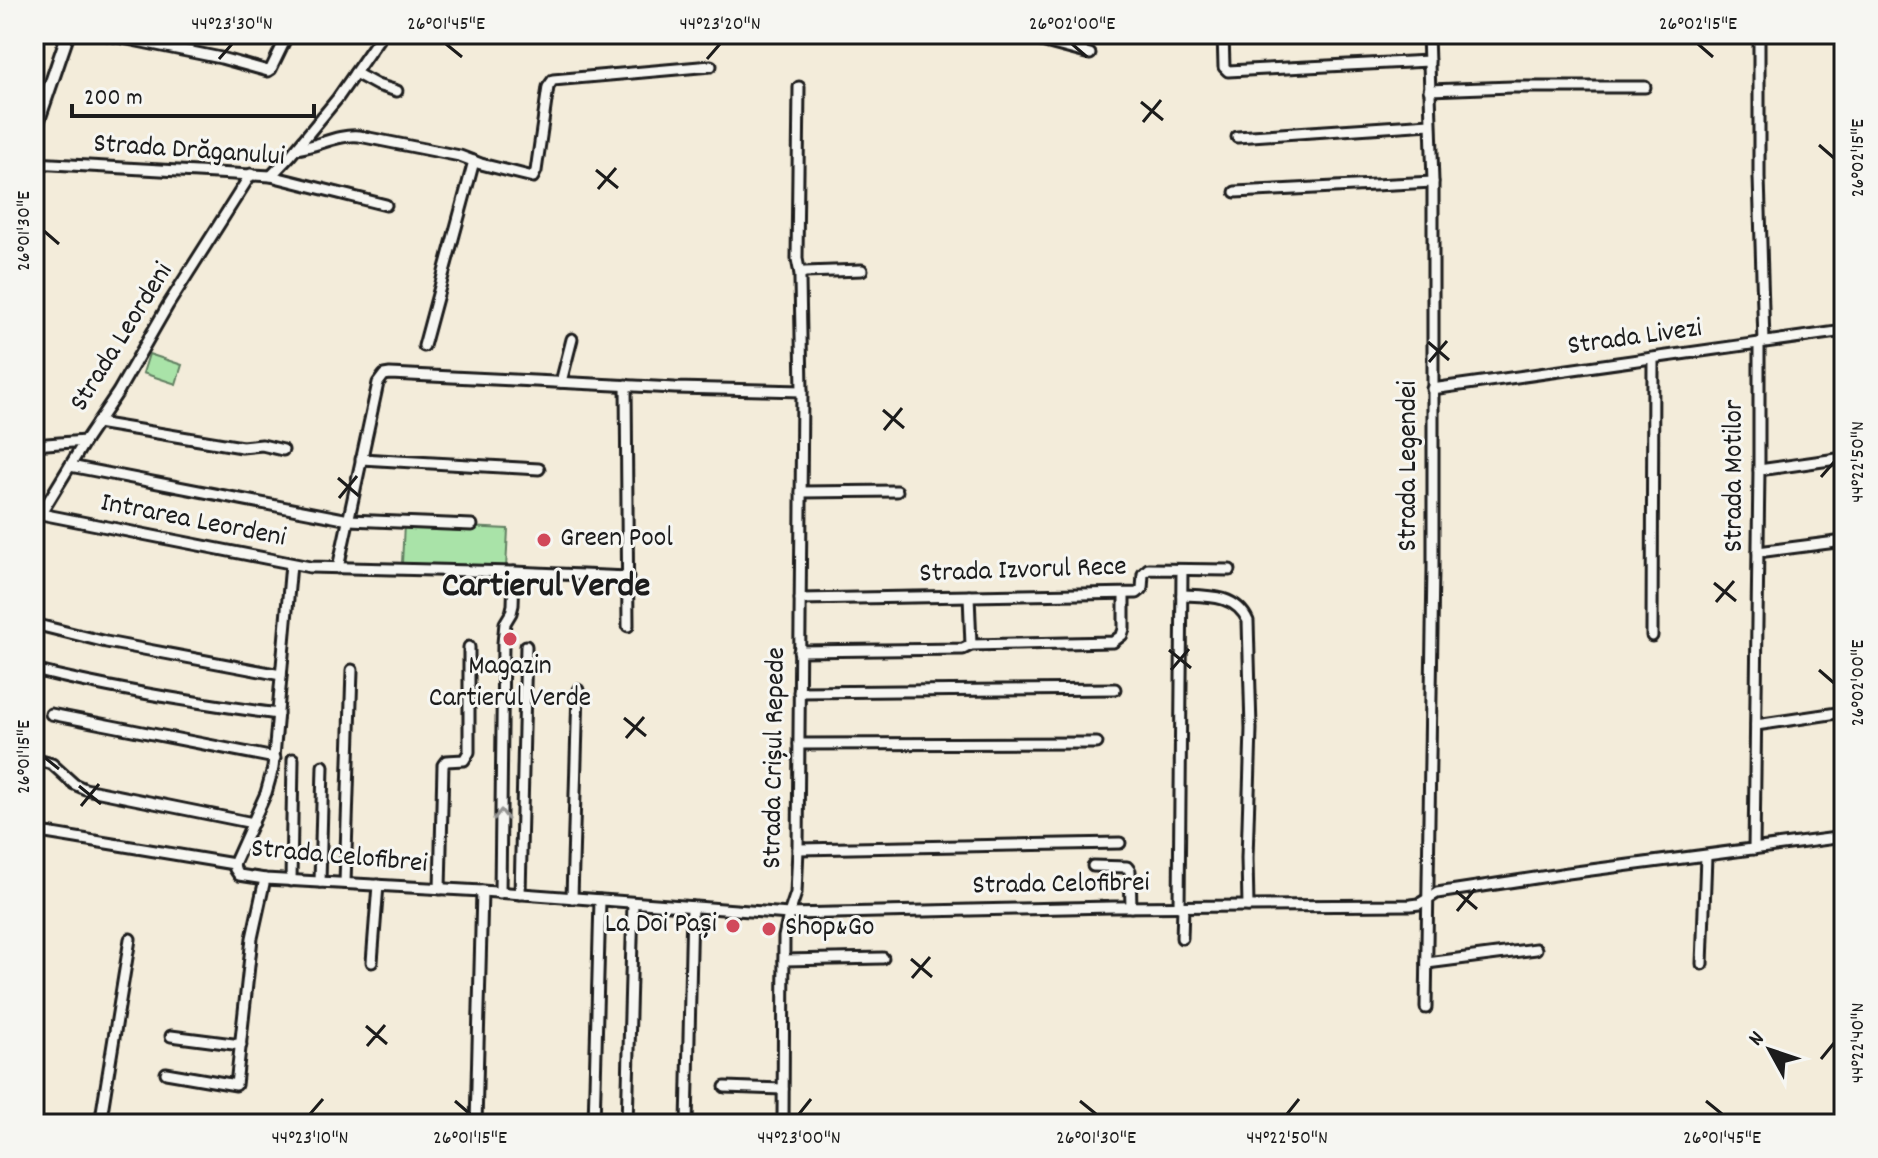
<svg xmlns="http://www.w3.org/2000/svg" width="1878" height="1158" font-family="Dekko,sans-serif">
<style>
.green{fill:#a9e3a8;stroke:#628062;stroke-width:2}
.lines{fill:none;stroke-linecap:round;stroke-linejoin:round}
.minor-casing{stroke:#1c1c1c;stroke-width:15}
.major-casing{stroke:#1c1c1c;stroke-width:17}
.minor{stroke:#f6f6f2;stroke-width:9}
.major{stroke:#f6f6f2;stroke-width:11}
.oneway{stroke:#949492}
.ticks{fill:none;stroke:#1c1c1c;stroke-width:3}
.poi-dot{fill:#d1495b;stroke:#f6f6f2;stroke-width:3}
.labels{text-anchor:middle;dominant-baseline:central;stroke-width:6;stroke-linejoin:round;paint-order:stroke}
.street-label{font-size:28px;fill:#1c1c1c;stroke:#f6f6f2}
.poi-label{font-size:28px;fill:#1c1c1c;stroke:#f6f6f2;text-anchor:start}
.district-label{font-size:36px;font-weight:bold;fill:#1c1c1c;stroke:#f6f6f2}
.neatline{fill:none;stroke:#1c1c1c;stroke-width:3}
.ticks-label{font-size:20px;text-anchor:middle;fill:#1c1c1c}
</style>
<rect width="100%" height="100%" fill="#f3ecda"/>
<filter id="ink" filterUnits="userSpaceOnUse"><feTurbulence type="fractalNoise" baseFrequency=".0125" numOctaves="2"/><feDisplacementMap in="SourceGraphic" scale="16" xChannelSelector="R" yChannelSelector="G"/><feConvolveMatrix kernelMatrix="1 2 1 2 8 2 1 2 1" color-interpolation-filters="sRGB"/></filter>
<g filter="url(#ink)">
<!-- green -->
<g class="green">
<polygon points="149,354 182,365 176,384 143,373"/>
<polygon points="404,524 508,529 506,569 402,563"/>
</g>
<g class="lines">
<!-- minor casing -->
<g class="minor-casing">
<g id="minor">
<polyline points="103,34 221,58 268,71 271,69 288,34"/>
<polyline points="1015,34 1090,54"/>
<polyline points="1223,34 1224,67 1228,71 1429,61"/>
<polyline points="1759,34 1759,177 1764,342"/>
<polyline points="355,73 377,85 397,91"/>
<polyline points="799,87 797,259 800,274"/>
<polyline points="1429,90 1512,87 1645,87"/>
<polyline points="1237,137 1430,124"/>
<path d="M296 149C317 147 337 134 359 136L460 156 481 164 533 177 536 171 548 87 553 80 711 66"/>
<polyline points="34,163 271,176 386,205"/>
<polyline points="271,176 290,156 337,99 382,34"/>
<polyline points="1235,192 1433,182"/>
<polyline points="424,346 474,161"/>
<polyline points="561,382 572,339"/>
<polyline points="626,385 628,626"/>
<polyline points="1432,389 1844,331"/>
<polyline points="97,423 242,447 262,445 283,450"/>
<polyline points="34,445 85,441"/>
<polyline points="361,459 539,469"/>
<polyline points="70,466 349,520 472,525"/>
<polyline points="1759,470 1844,458"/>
<polyline points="801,492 897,491"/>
<polyline points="41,514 310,567 514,572 628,577"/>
<polyline points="34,525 85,441 118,392 168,305 251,174"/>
<polyline points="1758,552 1844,541"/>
<polyline points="338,568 378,383 384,375 390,374 675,388 802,391"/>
<path d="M1182 595C1207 596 1236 594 1248 621L1251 729 1247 858 1248 906"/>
<polyline points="969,596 971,645"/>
<polyline points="800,599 1137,593 1142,589 1143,574 1148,569 1230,570"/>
<polyline points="34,624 106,642 281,675"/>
<polyline points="1652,636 1653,359"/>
<polyline points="799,651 963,649 971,645 1113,642 1122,635 1124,629 1124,594"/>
<path d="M34 670C114 690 196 703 278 714"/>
<polyline points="799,692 1115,689"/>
<polyline points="51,714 275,758"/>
<polyline points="1756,725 1844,712"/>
<polyline points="799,744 1097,743"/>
<polyline points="34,759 52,764 74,784 85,789 253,823"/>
<polyline points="34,831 234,864"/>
<polyline points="798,849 1120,843"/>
<polyline points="1754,849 1759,470 1759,343"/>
<polyline points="234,864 235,869 239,875 265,879 482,891 789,914 1112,907 1411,905 1419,904 1437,893 1568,873 1844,837"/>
<polyline points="234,864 266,793 273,768 291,564"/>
<polyline points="1093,866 1127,867 1130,871 1131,907"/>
<polyline points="291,881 293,759"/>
<polyline points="320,882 323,766"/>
<polyline points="345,883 352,670"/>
<polyline points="440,889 443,765 446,761 464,760 469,752 469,647"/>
<polyline points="500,893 503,643 505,623 511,613 513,605 514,572"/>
<polyline points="520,894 526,646"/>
<polyline points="572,898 578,690"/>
<polyline points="1179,907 1182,570"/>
<polyline points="1182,938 1183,907"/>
<polyline points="784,960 883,958"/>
<polyline points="372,962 378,885"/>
<polyline points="1427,963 1536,949"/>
<polyline points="1702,964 1706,856"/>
<polyline points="1426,1008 1433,568 1433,182 1428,34"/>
<polyline points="171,1036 241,1045"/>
<polyline points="166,1073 236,1085 252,938 265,879"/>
<polyline points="725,1087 783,1089"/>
<polyline points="100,1124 130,939"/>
<polyline points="476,1124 482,891"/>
<polyline points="594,1124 600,900"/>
<polyline points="627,1124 633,903"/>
<polyline points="687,1124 692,907"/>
<polyline points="783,1124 784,937 789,914 796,893 798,849 802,391 800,279 800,274 805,272 862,270"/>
</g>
</g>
<!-- major casing -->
<g class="major-casing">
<polyline id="major" points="34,133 68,34"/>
</g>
<!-- minor -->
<use href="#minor" class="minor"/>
<!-- major -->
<use href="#major" class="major"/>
</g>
<!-- one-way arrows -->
<defs><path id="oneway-chevron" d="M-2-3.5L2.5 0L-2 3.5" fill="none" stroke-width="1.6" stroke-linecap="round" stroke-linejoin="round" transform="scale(2)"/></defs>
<use class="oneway" href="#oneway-chevron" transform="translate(501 815) rotate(-89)"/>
</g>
<!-- ticks -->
<path class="ticks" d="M446 44 462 57M1072 44 1087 57M1698 44 1713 57M219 59 232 44M707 59 720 44M1141 102 1163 120M1143 122 1161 100M1819 145 1834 158M596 170 618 188M598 189 616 168M44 231 59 244M1428 342 1449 360M1429 362 1447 341M883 410 904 428M884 430 902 408M1821 477 1834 462M338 478 359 496M339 498 357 476M1714 583 1736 601M1716 602 1734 581M1169 650 1191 668M1171 670 1189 649M1819 670 1834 683M624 718 646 736M626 738 644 717M44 757 59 769M79 786 101 804M81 806 99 784M1456 891 1477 909M1457 911 1475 889M911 959 932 977M912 978 930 957M366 1026 387 1044M367 1046 385 1025M1821 1059 1834 1043M455 1101 470 1114M1080 1101 1096 1114M1706 1101 1722 1114M310 1114 323 1099M799 1114 811 1099M1287 1114 1299 1099"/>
<!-- markers -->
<g class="poi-dot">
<circle cx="544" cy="540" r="8"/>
<circle cx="510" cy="639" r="8"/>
<circle cx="733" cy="926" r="8"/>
<circle cx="769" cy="929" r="8"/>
</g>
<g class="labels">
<!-- street labels -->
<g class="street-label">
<text transform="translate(189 152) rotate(4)">Strada Drăganului</text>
<text transform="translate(123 338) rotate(-58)">Strada Leordeni</text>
<text transform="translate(1635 339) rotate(-8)">Strada Livezi</text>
<text transform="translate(1410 466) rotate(-90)">Strada Legendei</text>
<text transform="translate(1736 476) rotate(-90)">Strada Motilor</text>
<text transform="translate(193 522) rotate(11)">Intrarea Leordeni</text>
<text transform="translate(1023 572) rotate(-2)">Strada Izvorul Rece</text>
<text transform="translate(776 758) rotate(-89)">Strada Crișul Repede</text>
<text transform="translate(339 858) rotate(5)">Strada Celofibrei</text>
<text transform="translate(1061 886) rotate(-1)">Strada Celofibrei</text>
</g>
<!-- poi labels -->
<g class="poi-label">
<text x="560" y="540">Green Pool</text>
<text x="510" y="668" text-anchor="middle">Magazin<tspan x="510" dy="32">Cartierul Verde</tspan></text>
<text x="717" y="926" text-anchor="end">La Doi Pași</text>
<text x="785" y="929">Shop&amp;Go</text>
</g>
<!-- district labels -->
<g class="district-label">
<text x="546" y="588">Cartierul Verde</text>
</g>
</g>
<!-- margin -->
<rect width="1878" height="1158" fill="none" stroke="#f6f6f2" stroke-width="88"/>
<!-- north arrow -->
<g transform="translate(1770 1050) rotate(310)" stroke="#f6f6f2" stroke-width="6" paint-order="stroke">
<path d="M0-6L14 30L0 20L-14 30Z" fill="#1c1c1c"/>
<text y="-12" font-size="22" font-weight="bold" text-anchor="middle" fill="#1c1c1c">N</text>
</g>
<!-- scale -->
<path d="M72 104v12h242v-12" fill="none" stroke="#1c1c1c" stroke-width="4"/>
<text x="84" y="104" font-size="24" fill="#1c1c1c" stroke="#f6f6f2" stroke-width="6" paint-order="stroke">200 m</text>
<rect x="44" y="44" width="1790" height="1070" class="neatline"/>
<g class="ticks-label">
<text x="232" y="29">44°23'30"N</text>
<text x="446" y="29">26°01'45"E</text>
<text x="720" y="29">44°23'20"N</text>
<text x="1072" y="29">26°02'00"E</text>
<text x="1698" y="29">26°02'15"E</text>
<text transform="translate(1856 158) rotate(-90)" y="7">26°02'15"E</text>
<text transform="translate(22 231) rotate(-90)" y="7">26°01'30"E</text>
<text transform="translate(1856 462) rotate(-90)" y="7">44°22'50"N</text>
<text transform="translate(1856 683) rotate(-90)" y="7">26°02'00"E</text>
<text transform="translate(22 757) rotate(-90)" y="7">26°01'15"E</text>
<text transform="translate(1856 1043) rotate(-90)" y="7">44°22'40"N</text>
<text x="310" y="1143">44°23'10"N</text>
<text x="470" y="1143">26°01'15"E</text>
<text x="799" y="1143">44°23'00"N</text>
<text x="1096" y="1143">26°01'30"E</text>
<text x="1287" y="1143">44°22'50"N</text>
<text x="1722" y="1143">26°01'45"E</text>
</g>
</svg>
